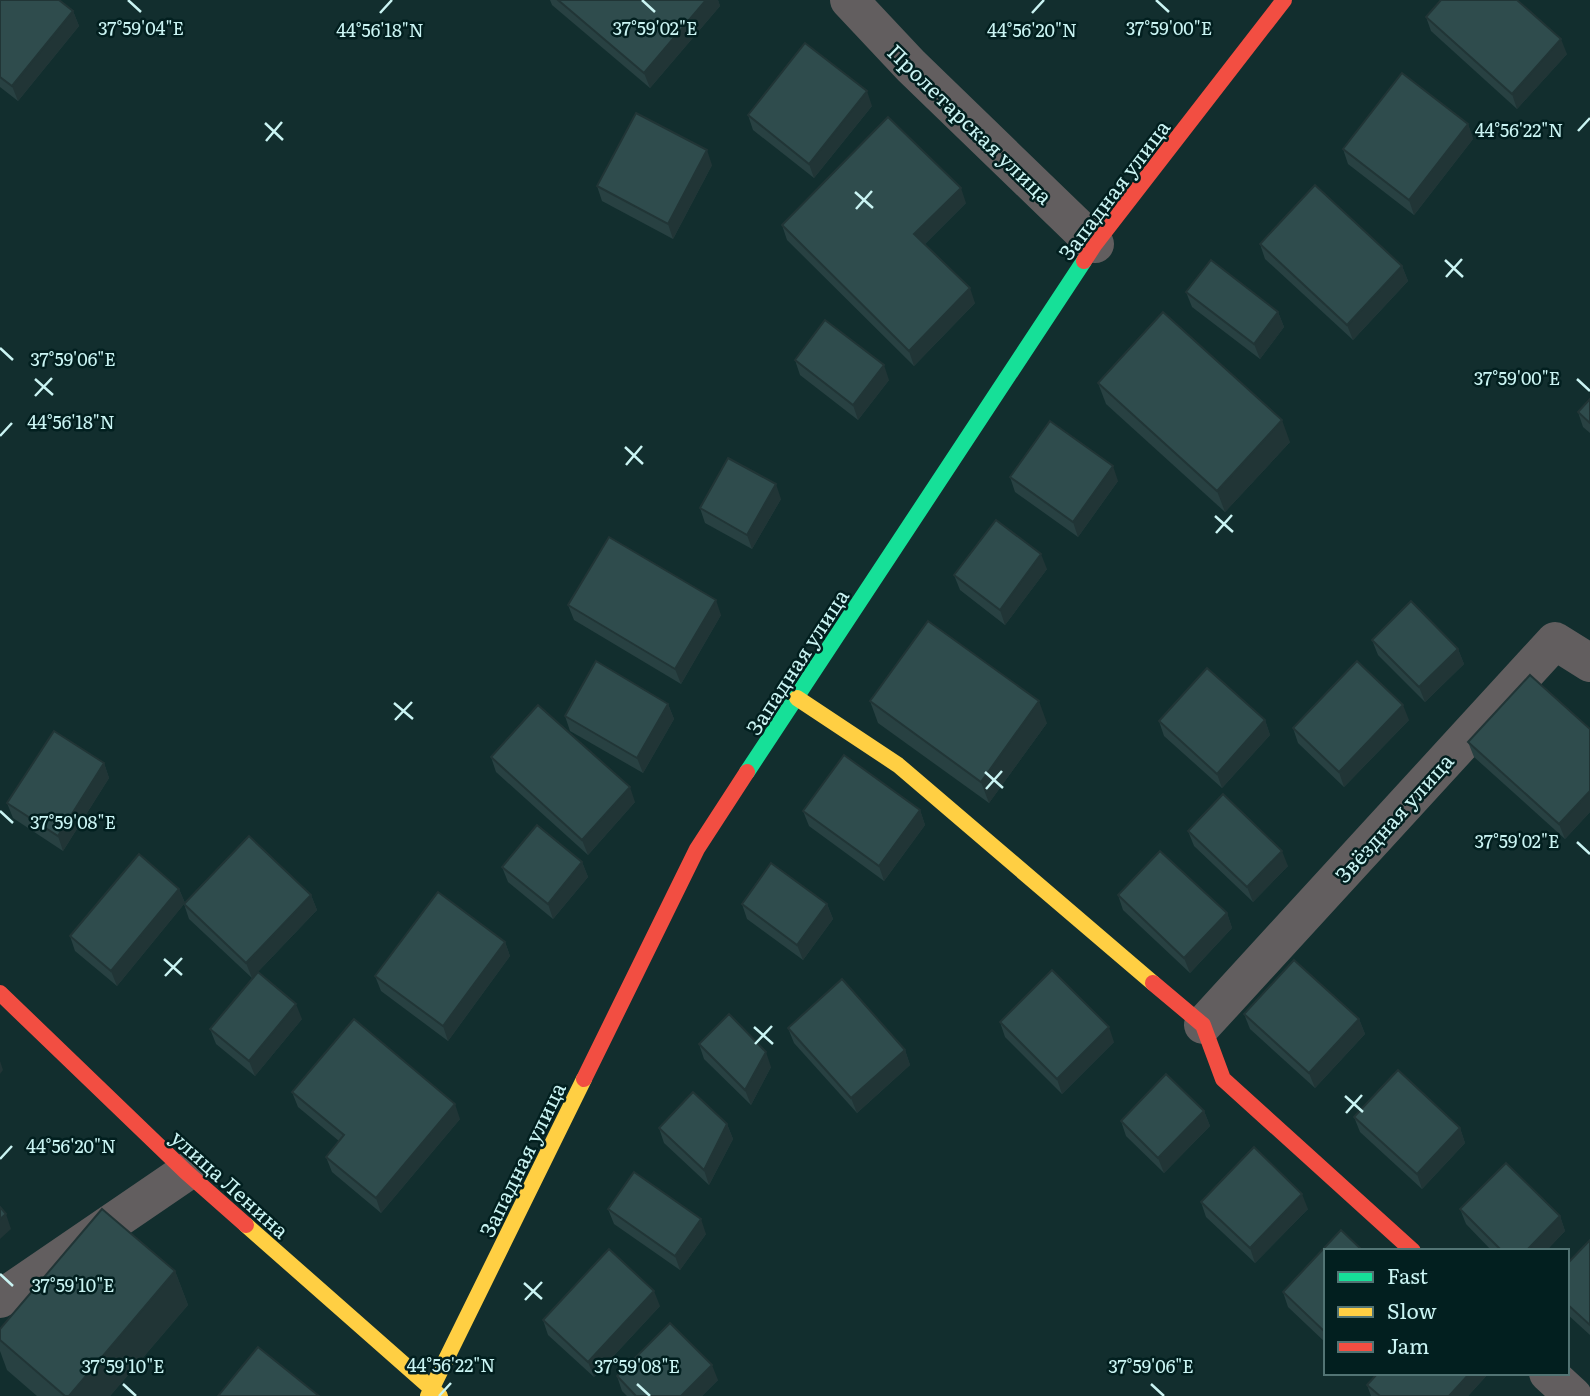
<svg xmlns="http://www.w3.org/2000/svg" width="1590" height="1396" font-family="Literata,serif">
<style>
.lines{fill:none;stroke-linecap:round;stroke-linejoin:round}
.street{stroke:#625e5f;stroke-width:38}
.fast{stroke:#16e098;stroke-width:16}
.slow{stroke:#ffcf43;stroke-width:16}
.jam{stroke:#f24e42;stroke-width:16}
.wall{fill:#284142}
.shaded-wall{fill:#213536}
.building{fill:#2f4c4d;stroke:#213536;stroke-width:2}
.ticks{fill:none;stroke:#caf4f3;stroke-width:2.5}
.labels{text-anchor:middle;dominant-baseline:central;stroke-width:5;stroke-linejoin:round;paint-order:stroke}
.street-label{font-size:21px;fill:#caf4f3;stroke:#021f1f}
.ticks-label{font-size:18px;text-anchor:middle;fill:#caf4f3;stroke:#021f1f;stroke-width:5;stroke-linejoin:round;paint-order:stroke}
</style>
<rect width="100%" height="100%" fill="#122e2e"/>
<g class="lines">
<!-- street -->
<g class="street">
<polyline points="849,0 911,66 1095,244"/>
<polyline points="1203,1025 1555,641 1590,663"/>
<polyline points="0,1299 186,1172"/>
<polyline points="1548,1373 1573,1396"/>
</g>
<!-- fast -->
<polyline class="fast" points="747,772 1084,261"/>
<!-- slow -->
<g class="slow">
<polyline points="797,698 898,765 1153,983"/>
<polyline points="246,1225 440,1396"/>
<polyline points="428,1396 584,1079"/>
</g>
<!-- jam -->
<g class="jam">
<polyline points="1084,261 1095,244 1284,0"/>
<polyline points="1153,983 1203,1025 1223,1079 1413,1251"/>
<polyline points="0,993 186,1172 246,1225"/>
<polyline points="584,1079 697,849 747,772"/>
</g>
</g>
<!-- wall -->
<g class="wall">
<polygon points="0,0 73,11 79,26 18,101 0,87"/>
<polygon points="550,0 718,0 720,6 650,88 552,5"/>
<polygon points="1426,17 1567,54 1517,109 1431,31"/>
<polygon points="872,106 814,178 753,130 748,115"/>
<polygon points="1468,124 1473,139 1414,215 1348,164 1343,149"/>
<polygon points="712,165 673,239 602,201 597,186"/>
<polygon points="966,203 925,244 975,303 914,366 787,240 782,225"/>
<polygon points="1260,244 1402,266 1408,281 1353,340 1265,259"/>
<polygon points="1186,292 1278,312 1284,327 1260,359 1192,307"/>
<polygon points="795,360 889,380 858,420 800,375"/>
<polygon points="1098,383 1290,442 1225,512 1106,404"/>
<polygon points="1590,399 1590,433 1583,427 1578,412"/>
<polygon points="1010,477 1118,481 1078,537 1015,492"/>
<polygon points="781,499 752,549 705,523 700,508"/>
<polygon points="1047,569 1005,625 960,590 954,575"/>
<polygon points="568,605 721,615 681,684 574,620"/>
<polygon points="1372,640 1458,649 1464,664 1425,702 1378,655"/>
<polygon points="870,701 1047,723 989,803 878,723"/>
<polygon points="668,704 674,719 643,773 570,731 565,716"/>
<polygon points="1265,720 1270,735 1222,788 1164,736 1159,721"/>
<polygon points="1409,720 1344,787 1298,743 1293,728"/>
<polygon points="1590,729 1590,812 1565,839 1474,757 1468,742"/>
<polygon points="491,757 635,802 588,855 496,772"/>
<polygon points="104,763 109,778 63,851 13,818 7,803"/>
<polygon points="920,810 925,825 884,881 809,826 803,811"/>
<polygon points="1188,831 1288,866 1253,902 1194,846"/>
<polygon points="582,862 588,877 553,919 508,882 502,867"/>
<polygon points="179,889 185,903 311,895 317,910 252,978 189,919 184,904 117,986 75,951 70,936"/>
<polygon points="1118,895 1227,913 1232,928 1190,973 1123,910"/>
<polygon points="742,904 827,904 833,919 803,960 747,919"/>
<polygon points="505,942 510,956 448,1041 381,991 375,976"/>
<polygon points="1244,1014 1359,1019 1365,1034 1315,1088 1250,1029"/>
<polygon points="302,1019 255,1076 216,1044 210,1029"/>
<polygon points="1000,1022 1114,1042 1062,1094 1005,1037"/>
<polygon points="788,1028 905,1050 910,1065 857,1113 794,1043"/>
<polygon points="699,1044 771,1067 751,1105 704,1059"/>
<polygon points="292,1092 460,1119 381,1213 332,1172 326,1157 339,1141 298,1107"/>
<polygon points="1204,1111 1210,1126 1164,1173 1126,1136 1121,1121"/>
<polygon points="1354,1117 1460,1128 1465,1143 1422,1189 1360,1132"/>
<polygon points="727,1124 733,1139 709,1185 664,1143 659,1128"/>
<polygon points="1201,1202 1308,1209 1255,1263 1206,1217"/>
<polygon points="608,1209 706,1234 680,1270 614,1224"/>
<polygon points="1460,1209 1560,1216 1565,1231 1546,1251 1492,1251 1466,1224"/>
<polygon points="1590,1240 1590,1335 1567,1314 1567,1264"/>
<polygon points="1326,1251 1326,1343 1288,1307 1283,1292"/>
<polygon points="175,1271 188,1305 110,1396 37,1396 7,1370 0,1351 0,1329"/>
<polygon points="660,1306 594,1377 548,1335 543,1320"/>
<polygon points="1378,1373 1488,1373 1488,1374 1468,1396 1371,1396 1367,1385"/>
<polygon points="617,1376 718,1380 702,1396 627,1396 622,1391"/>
</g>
<!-- shaded-wall -->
<g class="shaded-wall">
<polygon points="706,0 718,0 720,6 650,88 644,73"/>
<polygon points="73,11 79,26 18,101 12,86"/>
<polygon points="1561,39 1567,54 1517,109 1512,94"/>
<polygon points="867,91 872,106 814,178 809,164"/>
<polygon points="1468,124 1473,139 1414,215 1409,200"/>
<polygon points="707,150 712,165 673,239 668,224"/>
<polygon points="961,188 966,203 920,249 914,234"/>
<polygon points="1402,266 1408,281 1353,340 1347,325"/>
<polygon points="970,288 975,303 914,366 909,351"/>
<polygon points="1278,312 1284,327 1260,359 1254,344"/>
<polygon points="884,365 889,380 858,420 853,405"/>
<polygon points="1282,420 1290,442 1225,512 1217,491"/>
<polygon points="1113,466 1118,481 1078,537 1073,522"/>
<polygon points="776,484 781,499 752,549 747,535"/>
<polygon points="1041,554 1047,569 1005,625 1000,610"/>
<polygon points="716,600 721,615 681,684 675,669"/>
<polygon points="1458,649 1464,664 1425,702 1419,687"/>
<polygon points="1039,701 1047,723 989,803 981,782"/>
<polygon points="668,704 674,719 643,773 637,758"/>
<polygon points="1403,705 1409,720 1344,787 1339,772"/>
<polygon points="1265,720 1270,735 1222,788 1217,774"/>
<polygon points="104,763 109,778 63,851 58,836"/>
<polygon points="630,787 635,802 588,855 582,840"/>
<polygon points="1590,791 1590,812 1565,839 1559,824"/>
<polygon points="920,810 925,825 884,881 879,866"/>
<polygon points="1282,851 1288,866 1253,902 1247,887"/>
<polygon points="582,862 588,877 553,919 548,904"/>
<polygon points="179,889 185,903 117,986 111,971"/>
<polygon points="311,895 317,910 252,978 246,963"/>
<polygon points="827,904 833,919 803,960 797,945"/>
<polygon points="1227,913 1232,928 1190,973 1184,958"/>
<polygon points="505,942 510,956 448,1041 443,1026"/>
<polygon points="296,1004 302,1019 255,1076 249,1061"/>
<polygon points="1359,1019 1365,1034 1315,1088 1309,1073"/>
<polygon points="1109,1027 1114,1042 1062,1094 1057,1079"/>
<polygon points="905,1050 910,1065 857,1113 851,1098"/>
<polygon points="766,1052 771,1067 751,1105 745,1090"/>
<polygon points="0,1061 3,1070 0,1074"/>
<polygon points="455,1104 460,1119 381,1213 376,1198"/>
<polygon points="1204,1111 1210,1126 1164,1173 1158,1158"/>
<polygon points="727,1124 733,1139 709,1185 704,1170"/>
<polygon points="1460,1128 1465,1143 1422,1189 1417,1174"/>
<polygon points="1302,1194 1308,1209 1255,1263 1250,1248"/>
<polygon points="6,1214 11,1229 0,1239 0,1219"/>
<polygon points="1560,1216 1565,1231 1546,1251 1526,1251"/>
<polygon points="701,1219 706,1234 680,1270 675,1256"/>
<polygon points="175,1271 188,1305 110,1396 69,1396"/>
<polygon points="654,1291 660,1306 594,1377 588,1362"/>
<polygon points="712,1365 718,1380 702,1396 681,1396"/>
<polygon points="1470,1373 1488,1374 1468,1396 1449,1396"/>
</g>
<!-- building -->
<g class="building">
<polygon points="0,0 59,0 73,11 12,86 0,77"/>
<polygon points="558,0 706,0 644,73"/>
<polygon points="1441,0 1517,0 1561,39 1512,94 1426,17"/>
<polygon points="805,43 867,91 809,164 748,115"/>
<polygon points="1402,73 1468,124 1409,200 1343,149"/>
<polygon points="636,113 707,150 668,224 597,186"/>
<polygon points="888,117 961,188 914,234 970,288 909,351 782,225"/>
<polygon points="1315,185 1402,266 1347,325 1260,244"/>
<polygon points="1211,260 1278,312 1254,344 1186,292"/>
<polygon points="1163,312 1282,420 1217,491 1098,383"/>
<polygon points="825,320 884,365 853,405 795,360"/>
<polygon points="1590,399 1590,423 1578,412"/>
<polygon points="1050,421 1113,466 1073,522 1010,477"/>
<polygon points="728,458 776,484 747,535 700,508"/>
<polygon points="996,520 1041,554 1000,610 954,575"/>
<polygon points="609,537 716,600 675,669 568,605"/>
<polygon points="1411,601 1458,649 1419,687 1372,640"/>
<polygon points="928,621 1039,701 981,782 870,701"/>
<polygon points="596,661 668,704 637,758 565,716"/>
<polygon points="1357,661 1403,705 1339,772 1293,728"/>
<polygon points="1207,668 1265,720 1217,774 1159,721"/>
<polygon points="1530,675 1590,729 1590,791 1559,824 1468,742"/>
<polygon points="538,705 630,787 582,840 491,757"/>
<polygon points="54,731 104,763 58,836 7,803"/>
<polygon points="844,755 920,810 879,866 803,811"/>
<polygon points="1223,794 1282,851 1247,887 1188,831"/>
<polygon points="537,825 582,862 548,904 502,867"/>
<polygon points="249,836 311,895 246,963 184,904"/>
<polygon points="1160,851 1227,913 1184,958 1118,895"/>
<polygon points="139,854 179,889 111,971 70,936"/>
<polygon points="771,863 827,904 797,945 742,904"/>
<polygon points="438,892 505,942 443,1026 375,976"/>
<polygon points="1294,960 1359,1019 1309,1073 1244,1014"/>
<polygon points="1052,970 1109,1027 1057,1079 1000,1022"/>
<polygon points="258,972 296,1004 249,1061 210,1029"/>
<polygon points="842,979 905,1050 851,1098 788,1028"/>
<polygon points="729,1014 766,1052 745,1090 699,1044"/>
<polygon points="354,1019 455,1104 376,1198 326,1157 344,1135 292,1092"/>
<polygon points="1398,1070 1460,1128 1417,1174 1354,1117"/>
<polygon points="1166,1074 1204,1111 1158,1158 1121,1121"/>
<polygon points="693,1092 727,1124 704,1170 659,1128"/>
<polygon points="1254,1147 1302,1194 1250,1248 1201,1202"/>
<polygon points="1506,1163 1560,1216 1526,1251 1502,1251 1460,1209"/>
<polygon points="634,1172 701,1219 675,1256 608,1209"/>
<polygon points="0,1207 6,1214 0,1219"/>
<polygon points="102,1209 175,1271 69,1396 65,1396 0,1340 0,1329"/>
<polygon points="1341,1230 1363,1251 1326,1251 1326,1333 1283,1292"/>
<polygon points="1590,1240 1590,1325 1567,1304 1567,1264"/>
<polygon points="609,1249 654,1291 588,1362 543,1320"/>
<polygon points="670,1323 712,1365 681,1396 636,1396 617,1376"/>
<polygon points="258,1347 319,1396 218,1396"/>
<polygon points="1378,1373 1470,1373 1449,1396 1380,1396 1367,1385"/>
</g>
<!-- ticks -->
<path class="ticks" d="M128 0 141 12M642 0 655 12M1156 0 1169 12M380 13 392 0M1032 13 1044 0M265 123 283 140M1578 131 1590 118M266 141 282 122M855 192 873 208M856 209 872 191M1445 260 1463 277M1446 277 1462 259M0 348 13 360M35 379 53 395M1577 379 1590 391M35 396 52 378M0 436 12 423M625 447 643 464M626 465 642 446M1215 516 1233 532M1216 533 1232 515M394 703 413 719M395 720 412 702M985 772 1003 788M986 789 1002 771M0 811 13 823M1577 842 1590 854M164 959 182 975M165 976 182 958M754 1027 773 1044M755 1044 772 1026M1345 1096 1363 1112M1346 1113 1362 1095M0 1159 12 1146M0 1274 13 1286M524 1283 542 1299M525 1300 542 1282M123 1384 136 1396M637 1384 650 1396M1151 1384 1164 1396M439 1396 451 1383"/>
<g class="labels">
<!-- street labels -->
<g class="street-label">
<text transform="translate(971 123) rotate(44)">Пролетарская улица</text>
<text transform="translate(1113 189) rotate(-53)">Западная улица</text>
<text transform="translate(796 661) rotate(-57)">Западная улица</text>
<text transform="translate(1393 817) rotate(-48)">Звёздная улица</text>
<text transform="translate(521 1159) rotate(-64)">Западная улица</text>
<text transform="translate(231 1183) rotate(42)">улица Ленина</text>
</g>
</g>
<g class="ticks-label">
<text x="141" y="35">37°59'04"E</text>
<text x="655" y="35">37°59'02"E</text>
<text x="1169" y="35">37°59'00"E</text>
<text x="380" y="37">44°56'18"N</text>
<text x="1032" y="37">44°56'20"N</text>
<text x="1519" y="137">44°56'22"N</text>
<text x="73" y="366">37°59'06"E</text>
<text x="1517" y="385">37°59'00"E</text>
<text x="71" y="429">44°56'18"N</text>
<text x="73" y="829">37°59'08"E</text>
<text x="1517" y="848">37°59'02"E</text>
<text x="71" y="1153">44°56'20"N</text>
<text x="73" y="1292">37°59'10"E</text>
<text x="451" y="1372">44°56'22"N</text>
<text x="123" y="1373">37°59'10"E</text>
<text x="637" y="1373">37°59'08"E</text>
<text x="1151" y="1373">37°59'06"E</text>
</g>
<!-- legend -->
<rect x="1324" y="1249" width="245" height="126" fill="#021f1f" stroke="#527474" stroke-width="2"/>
<rect x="1338" y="1272" width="35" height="10" fill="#16e098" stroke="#527474" stroke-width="2"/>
<text x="1387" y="1284" font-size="21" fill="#caf4f3">Fast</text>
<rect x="1338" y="1307" width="35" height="10" fill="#ffcf43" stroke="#527474" stroke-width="2"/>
<text x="1387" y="1319" font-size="21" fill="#caf4f3">Slow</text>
<rect x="1338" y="1342" width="35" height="10" fill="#f24e42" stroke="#527474" stroke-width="2"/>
<text x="1387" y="1354" font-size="21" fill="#caf4f3">Jam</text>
</svg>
